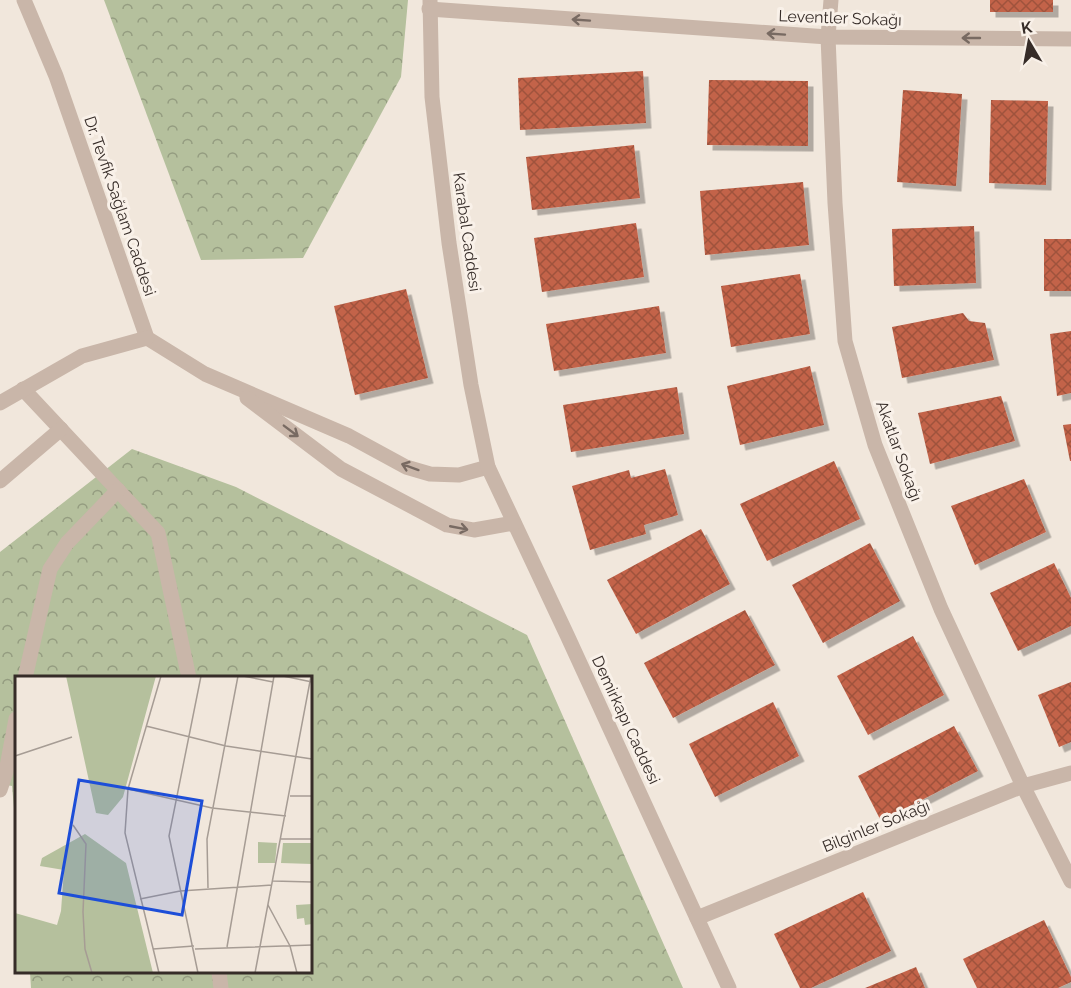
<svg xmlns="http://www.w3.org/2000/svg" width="1071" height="988" font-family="Raleway,sans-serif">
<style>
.forest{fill:url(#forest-crowns)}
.building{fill:url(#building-cross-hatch);filter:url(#shadow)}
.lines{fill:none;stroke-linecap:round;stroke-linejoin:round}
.minor{stroke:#c9b6a9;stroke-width:15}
.oneway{stroke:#786a62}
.labels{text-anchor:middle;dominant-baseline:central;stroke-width:6;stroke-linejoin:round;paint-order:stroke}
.street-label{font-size:16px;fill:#362c28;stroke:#f9f1e9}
.inset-road{fill:none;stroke:#a69c94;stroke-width:1.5}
.view{fill:#1d4ed8;fill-opacity:0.15;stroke:#1d4ed8;stroke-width:3}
.inset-edge{fill:none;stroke:#362c28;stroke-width:3}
</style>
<defs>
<pattern id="forest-crowns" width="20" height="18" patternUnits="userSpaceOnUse" patternTransform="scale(1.5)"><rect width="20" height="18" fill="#b5c09d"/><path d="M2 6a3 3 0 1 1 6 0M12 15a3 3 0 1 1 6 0" fill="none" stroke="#949c80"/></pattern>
<pattern id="building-cross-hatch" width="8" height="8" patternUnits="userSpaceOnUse" patternTransform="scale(1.5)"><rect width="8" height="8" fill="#c36349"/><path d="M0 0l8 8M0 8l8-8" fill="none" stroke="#9f523d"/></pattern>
<filter id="shadow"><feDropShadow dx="5.5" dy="5.5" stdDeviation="0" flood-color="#0004"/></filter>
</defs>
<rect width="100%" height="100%" fill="#f1e7dc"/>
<!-- forest -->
<g class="forest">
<polygon points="104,0 408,0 401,77 303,258 201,260"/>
<polygon points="132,449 236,487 527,635 683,988 31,988 30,972 310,972 310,678 16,678 16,830 12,786 0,784 0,552"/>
</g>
<!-- building -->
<g class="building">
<rect x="990" y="0" width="63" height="12"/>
<polygon points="643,71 646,123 520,130 518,78"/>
<polygon points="709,80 808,81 808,146 707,145"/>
<polygon points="903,90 962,94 956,186 897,182"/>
<polygon points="991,100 1048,101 1046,185 989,183"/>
<polygon points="634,145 640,198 532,210 526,157"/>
<polygon points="803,182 809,245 705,255 700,191"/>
<polygon points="636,223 644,277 542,292 534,238"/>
<polygon points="974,226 976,283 894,286 892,229"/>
<rect x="1044" y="239" width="27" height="52"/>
<polygon points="800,274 810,334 731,347 721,286"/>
<polygon points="406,289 428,378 355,395 334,306"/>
<polygon points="659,306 666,353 554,371 546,324"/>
<polygon points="963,313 969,321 985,323 994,360 902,378 892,327"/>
<polygon points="1071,331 1071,393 1057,396 1050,334"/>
<polygon points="810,366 824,425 740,445 727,386"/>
<polygon points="677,387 684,434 571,452 563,405"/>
<polygon points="1001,396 1015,441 930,464 918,413"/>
<polygon points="1071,424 1071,461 1070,461 1063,425"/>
<polygon points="834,461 860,519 767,561 740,504"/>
<polygon points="665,469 678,515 644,525 646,534 590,550 572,486 629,470 631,478"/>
<polygon points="1024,479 1046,532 975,565 951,506"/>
<polygon points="701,529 730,584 636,634 607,580"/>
<polygon points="870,543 900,601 823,643 792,585"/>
<polygon points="1054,563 1071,598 1071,626 1018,651 990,593"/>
<polygon points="745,610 775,665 673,718 644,663"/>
<polygon points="913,636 944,695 868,735 837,676"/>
<polygon points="1071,682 1071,742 1059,747 1038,695"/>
<polygon points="773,702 799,756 715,797 689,744"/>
<polygon points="954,726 978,771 881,821 858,776"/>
<polygon points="863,892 891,951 811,988 800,988 774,934"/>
<polygon points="1044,920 1071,977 1071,982 1058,988 977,988 963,959"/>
<polygon points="916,967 925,988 865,988"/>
</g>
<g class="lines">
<!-- minor -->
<g class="minor">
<polyline points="24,0 56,76 147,338 205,374 349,436 406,467 430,474 459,475 488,467"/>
<polyline points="430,0 432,97 449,243 471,385 488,467 567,635 729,988"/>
<polyline points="831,0 828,37 835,203 845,341 875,445 941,609 1023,786 1071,881"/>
<polyline points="429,9 828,37 1071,39"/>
<polyline points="23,389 158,533 189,678"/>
<polyline points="247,398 341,469 447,525 474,530 514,523"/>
<polyline points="0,403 82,356 147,338"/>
<polyline points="0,481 61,429"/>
<polyline points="25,678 50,569 67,543 118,490"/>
<polyline points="0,790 6,772 16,719"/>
<polyline points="697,918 1023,786 1071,773"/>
<polyline points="219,972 221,988"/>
</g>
</g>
<!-- one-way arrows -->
<defs><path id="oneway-shaft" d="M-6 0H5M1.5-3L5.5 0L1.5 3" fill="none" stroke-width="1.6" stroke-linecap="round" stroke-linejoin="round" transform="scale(1.5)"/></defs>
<g class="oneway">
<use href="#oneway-shaft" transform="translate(581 20) rotate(-176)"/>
<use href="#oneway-shaft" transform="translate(776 34) rotate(-176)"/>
<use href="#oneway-shaft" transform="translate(971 38) rotate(-180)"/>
<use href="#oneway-shaft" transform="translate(291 431) rotate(37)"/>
<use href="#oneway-shaft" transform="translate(410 467) rotate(-160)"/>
<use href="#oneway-shaft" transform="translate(459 528) rotate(11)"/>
</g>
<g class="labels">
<!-- street labels -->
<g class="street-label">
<text transform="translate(840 18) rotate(2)">Leventler Sokağı</text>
<text transform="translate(120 206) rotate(71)">Dr. Tevfik Sağlam Caddesi</text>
<text transform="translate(467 232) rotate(82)">Karabal Caddesi</text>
<text transform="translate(899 451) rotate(70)">Akatlar Sokağı</text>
<text transform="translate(626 720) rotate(65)">Demirkapı Caddesi</text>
<text transform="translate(876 826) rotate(-22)">Bilginler Sokağı</text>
</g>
</g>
<!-- overview -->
<g transform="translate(15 676)">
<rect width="297" height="297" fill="#f1e7dc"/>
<path d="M297 228V248L290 249 289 242 282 243 281 229Z" fill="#b5c09d"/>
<path d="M51 0H141L108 121 93 139 81 137ZM70 158 111 187 138 297H0V237L42 249 46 235 49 194 25 190 27 182ZM243 166 262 167 260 187H243ZM268 167H297V188L266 187Z" fill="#b5c09d"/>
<path class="inset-road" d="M228 0 258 6M268 0 297 6M131 50 211 70 297 83M0 80 57 61M113 113 197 132 271 140M275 120H297M58 149 71 168 68 236 70 273 77 297M266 163H297M258 205 297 206M193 212 192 163 223 0M125 223 165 215 257 209M253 229 275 270 282 297M212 271 259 0M138 273 179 270M180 273 297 269M144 297 110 157 113 113 146 0M183 297 154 160 186 0M240 297 296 0"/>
<path class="view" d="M64 104 187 125 167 239 44 217Z"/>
<rect width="297" height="297" class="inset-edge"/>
</g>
<!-- north arrow -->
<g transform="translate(1029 42) rotate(350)" stroke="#f9f1e9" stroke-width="4.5" paint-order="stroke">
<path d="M0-4.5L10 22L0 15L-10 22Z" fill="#362c28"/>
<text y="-9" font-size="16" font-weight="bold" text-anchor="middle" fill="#362c28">K</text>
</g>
</svg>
